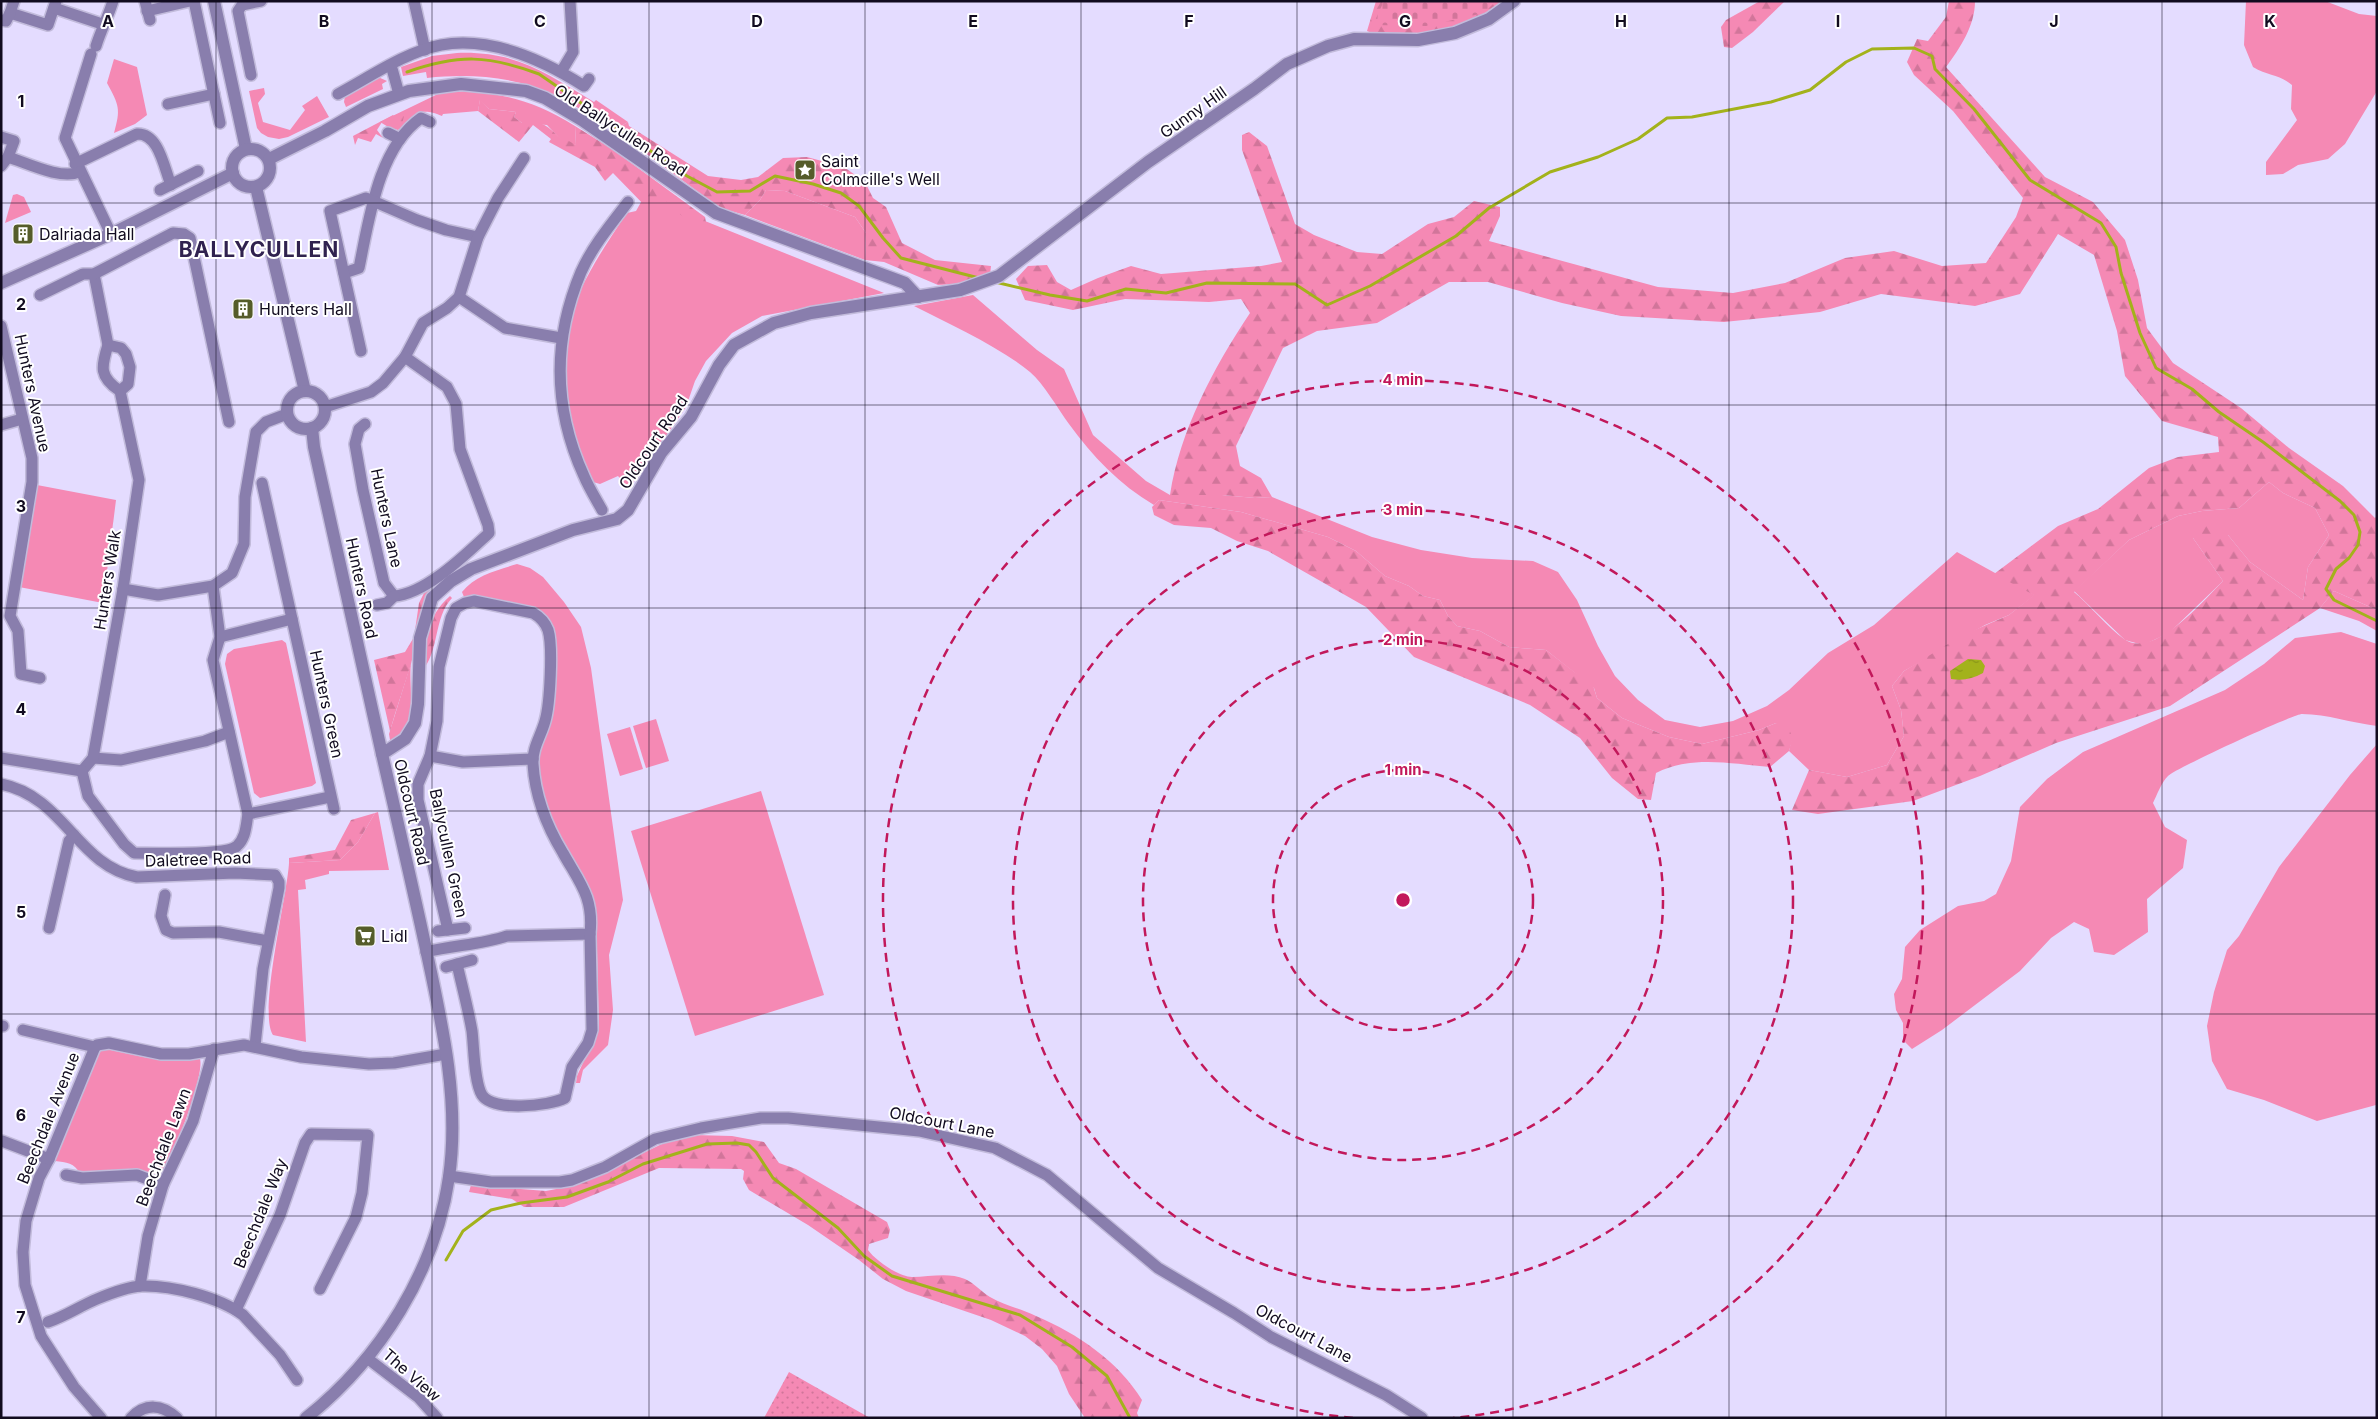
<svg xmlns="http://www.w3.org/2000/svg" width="2378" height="1419" font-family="Inter,sans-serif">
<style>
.green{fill:#f589b4}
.forest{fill:url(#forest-firs);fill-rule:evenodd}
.cemetery{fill:url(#cemetery-stones)}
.garden{fill:url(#garden-dots)}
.water{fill:url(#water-ripples)}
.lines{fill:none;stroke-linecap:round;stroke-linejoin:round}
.stream{stroke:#a3b21b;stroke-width:3}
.minor-casing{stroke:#c2bbdb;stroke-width:14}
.tertiary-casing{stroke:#c2bbdb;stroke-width:15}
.minor{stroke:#897ead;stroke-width:11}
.tertiary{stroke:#897ead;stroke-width:12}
.grid{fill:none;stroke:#110b1f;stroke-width:1;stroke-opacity:0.55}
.ring{fill:none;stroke:#c2185b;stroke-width:2.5;stroke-dasharray:9 6}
.labels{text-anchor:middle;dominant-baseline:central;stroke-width:4;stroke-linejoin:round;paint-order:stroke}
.street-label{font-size:16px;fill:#110b1f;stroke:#fff}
.poi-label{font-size:16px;fill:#110b1f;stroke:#fff;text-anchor:start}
.district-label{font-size:21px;font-weight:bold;letter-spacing:1px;fill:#30224f;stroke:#fff}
.grid-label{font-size:16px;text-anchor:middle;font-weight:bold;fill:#110b1f;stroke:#fff;stroke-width:4;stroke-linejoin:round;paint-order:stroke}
.centre{fill:#c2185b;stroke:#fff;stroke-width:2.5}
.ring-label{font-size:15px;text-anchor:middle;font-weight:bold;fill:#c2185b;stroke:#fff;stroke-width:4;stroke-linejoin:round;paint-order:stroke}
</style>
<defs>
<pattern id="forest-firs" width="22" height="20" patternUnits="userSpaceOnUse" patternTransform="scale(1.25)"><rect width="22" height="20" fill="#f589b4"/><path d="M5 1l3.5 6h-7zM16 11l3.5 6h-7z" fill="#d1759a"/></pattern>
<pattern id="cemetery-stones" width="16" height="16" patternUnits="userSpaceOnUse" patternTransform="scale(1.25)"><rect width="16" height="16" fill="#f589b4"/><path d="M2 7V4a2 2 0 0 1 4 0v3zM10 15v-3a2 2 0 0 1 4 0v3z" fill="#d1759a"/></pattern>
<pattern id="garden-dots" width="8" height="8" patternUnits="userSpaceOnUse" patternTransform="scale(1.25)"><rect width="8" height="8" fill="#f589b4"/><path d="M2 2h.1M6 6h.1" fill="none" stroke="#d1759a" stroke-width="1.8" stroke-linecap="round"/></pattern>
<pattern id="water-ripples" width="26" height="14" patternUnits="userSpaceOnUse" patternTransform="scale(1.25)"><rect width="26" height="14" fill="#a3b21b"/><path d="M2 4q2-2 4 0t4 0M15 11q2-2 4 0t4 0" fill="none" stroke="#8b9818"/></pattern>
</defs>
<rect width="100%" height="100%" fill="#e4dcff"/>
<!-- green -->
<g class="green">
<path d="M2246 1H2325L2359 14 2377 16V91L2345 144 2328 159 2298 165 2283 174 2266 175V162L2297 120 2291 109 2292 85C2279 74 2268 76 2253 67L2244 45Z"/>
<path d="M457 53C517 51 545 73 594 102L596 100 628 122 614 130C596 121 580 108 562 98 520 77 473 73 427 78L426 72 403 76 401 67 432 56Z"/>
<path d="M114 59 137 67 147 115 135 124 114 133C121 109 119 105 107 83Z"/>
<polygon points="378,77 387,81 382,84 383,89 346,107 344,102 345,96"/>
<polygon points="264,88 265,94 258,103 263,122 290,130 305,110 302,106 317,96 329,117 288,137 279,139 268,137 261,133 257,128 249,91"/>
<path d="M467 91C512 95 537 103 575 126L576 145 563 142 547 125 522 123 514 117 516 112 489 109 480 100 478 111 443 114 442 116C414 104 418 120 398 130L390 128 380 122 440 93Z"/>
<path d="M649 188 700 219 884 293 762 316 732 333 706 361 695 381 686 407 629 489 618 476 600 484 593 482C565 424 553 350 581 289 594 262 610 238 627 213L636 211Z"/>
<polygon points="766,190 785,191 855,217 866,233 865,260 745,215 760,200"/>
<polygon points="17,194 24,197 31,212 5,223 13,195"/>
<path d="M973 295 1037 350 1064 369 1093 435 1146 481 1170 495H1222L1255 498 1272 497 1372 537 1421 550 1472 558 1533 561 1558 572 1577 600 1598 646 1615 676 1638 700 1665 720 1700 727 1733 721 1767 706 1789 690 1828 653 1874 625 1957 552 2035 595 2009 615 1985 625 1904 671 1892 686 1901 710 1904 736 1887 765 1847 777 1809 770 1789 751 1792 738 1776 723 1759 730 1702 744 1669 737 1622 718 1597 698 1594 688 1546 650 1509 647 1480 631 1457 626 1448 616 1440 600 1423 596 1409 586 1385 576 1356 551 1328 537 1241 512 1159 500 1154 505C1120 485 1092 456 1069 424 1058 409 1044 384 1030 372 1000 347 949 324 914 306Z"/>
<polygon points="2269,482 2283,493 2315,508 2329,535 2308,567 2303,600 2250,562 2228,535 2193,538 2223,581 2169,633 2143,645 2125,640 2074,591 2129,540 2178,516 2202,511 2239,508"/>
<polygon points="37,485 116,500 103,603 19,587"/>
<path d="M517 564 530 568 543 577 564 602 581 627 591 668 623 900 609 955 613 1010 608 1045 583 1070 580 1083H576L577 1076 599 1028 596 910 587 884 569 855 544 804 537 763 551 720 554 639 550 623 541 611 534 607 474 596 464 597 462 592C475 575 498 570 517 564Z"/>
<polygon points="2334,591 2377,610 2377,631 2359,621 2320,608"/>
<path d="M2341 632 2377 644V726C2351 723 2328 714 2302 714 2293 714 2174 769 2168 776 2161 783 2157 795 2153 803L2165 827 2187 840 2183 868 2147 899 2148 932 2114 955 2094 952 2089 929 2074 922 2051 938 2020 971 1942 1030 1912 1049 1903 1040V1023L1896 1010 1894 994 1902 979 1905 947 1920 930 1958 906 1984 901 1996 894 2011 861 2020 807 2047 779 2083 752 2225 690 2264 664 2295 638Z"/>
<polygon points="282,640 286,643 316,783 312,786 260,798 254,793 225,664 227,654 234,649"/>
<path d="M411 663C408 691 420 722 392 741L390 740 389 734Z"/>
<polygon points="656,719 669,761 646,768 633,726"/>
<polygon points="630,727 643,769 620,776 607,734"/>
<polygon points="2377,744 2377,1103 2376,1105 2317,1121 2264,1100 2227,1089 2212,1061 2207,1026 2214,992 2227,950 2239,936 2279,867 2350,775"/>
<polygon points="761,791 824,995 695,1036 631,831"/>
<path d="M378 812 389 870 329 871V874L305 880 306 889 298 890 306 1042 273 1035C258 1013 287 897 289 863L340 860 358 842 375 813Z"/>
<path d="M106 1049 148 1058 200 1059C205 1075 172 1163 159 1174L124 1170 80 1174C75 1163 66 1162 55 1161L96 1053Z"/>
</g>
<!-- forest -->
<g class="forest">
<path d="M1376 1H1502C1488 12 1472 22 1455 27 1432 34 1388 41 1367 31Z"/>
<polygon points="1760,1 1785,1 1753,32 1732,48 1724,47 1721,27 1726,20"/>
<path d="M1949 1H1975C1975 26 1960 48 1946 67L2045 177 2093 202 2125 240 2138 280 2147 328 2173 363 2241 408 2289 448 2343 486 2375 518 2377 516V610L2334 591 2320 608 2170 706 2056 743 1980 776 1913 801 1818 814 1792 810 1809 770 1847 777 1887 765 1904 736 1901 710 1892 686 1904 671 1961 636 2009 615 2034 595 1994 574 2058 526 2098 509 2149 468 2178 457 2219 452 2218 437 2162 421 2125 376 2117 331 2094 255 2058 234 2020 294 1975 306 1881 294 1820 312 1724 322 1621 316 1562 303 1488 282H1449L1377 323 1317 331 1283 348 1236 446 1240 466 1261 478 1272 497 1255 498 1222 495H1170C1180 430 1214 367 1250 313L1241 299 1209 302 1125 299 1073 310 1025 300 1016 279 1028 266 1047 265 1057 282 1071 290 1098 278 1131 266 1161 274 1261 266 1282 262 1242 150V135L1249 132 1267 146 1295 224 1314 235 1357 252 1382 254 1428 224 1454 217 1474 201 1500 207V216L1489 241 1658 287 1733 293 1785 283 1845 258 1894 251 1942 266 1986 263 2016 217 2023 198 1953 111 1914 75 1907 62 1917 39 1928 41 1946 17ZM2269 482 2283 493 2315 508 2329 535 2308 567 2303 600 2250 562 2228 535 2210 522 2198 524 2193 538 2223 581C2203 601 2154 660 2124 639 2108 628 2090 605 2074 592L2129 540 2178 516 2202 511 2239 508Z"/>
<path d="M480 99 489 109 516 112 514 117 522 123C540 117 551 129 563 141L567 140 576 145 575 126 612 149 705 217 706 222 695 225 685 219 662 197 649 210 613 173 605 181 595 167 549 142 551 139 533 125 519 142 478 111Z"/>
<polygon points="393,115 396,118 404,116 402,124 394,127 382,122 377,130 383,138 376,134 371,142 358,138 355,145 353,136"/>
<polygon points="628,122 629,126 708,176 741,180 758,177 783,158 807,157 844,167 865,182 873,198 886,207 902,243 935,260 991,266 990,275 958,284 938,285 884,262 865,260 866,233 855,217 785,191 766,190 760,200 745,215 720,208 614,130"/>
<path d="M1159 500 1241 512 1328 537 1356 551 1385 576 1409 586 1423 596 1440 600 1448 616 1457 626 1480 631 1509 647 1546 650 1577 674 1584 672 1590 676 1597 698 1622 718 1669 737 1702 744 1759 730 1776 723 1787 725 1793 738 1789 751 1770 767C1731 764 1692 755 1656 773L1651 800 1638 799 1612 778 1580 738 1530 705 1414 657 1366 607 1268 551 1237 541 1211 528 1174 525 1154 515 1152 507Z"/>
<path d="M437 584C417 605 418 639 411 664 404 687 396 709 390 731L374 660 405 652 414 637 419 603 424 593Z"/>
<path d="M450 596 452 598C433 618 440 652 421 672 425 642 426 617 450 596Z"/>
<polygon points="375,813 358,842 340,860 289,863 289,858 335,850 351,820"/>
<path d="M693 1135 732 1136 764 1142 779 1163 796 1169 887 1222 890 1230 888 1238 869 1244 868 1250C875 1260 899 1277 912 1277 930 1277 948 1272 965 1279 974 1283 982 1292 990 1297 1004 1305 1021 1309 1036 1316 1078 1334 1118 1361 1142 1400L1137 1413 1139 1418H1085L1069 1394 1057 1366 1042 1349 1025 1336 991 1320 906 1291 883 1279 859 1260 808 1225 749 1190 743 1179 744 1171 741 1169 659 1168 564 1207H524L512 1199 469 1192 471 1185 546 1191 577 1185 664 1143Z"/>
</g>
<!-- cemetery -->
<polygon class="cemetery" points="1384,1 1496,1 1484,13 1426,26 1373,25"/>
<!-- garden -->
<polygon class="garden" points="789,1372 870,1418 764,1418"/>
<!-- water -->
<path class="water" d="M1968 659 1981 660 1985 666 1983 673C1972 679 1963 681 1951 679L1950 671Z"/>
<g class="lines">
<!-- stream -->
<g class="stream">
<path d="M407 72C459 54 488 55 539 74L687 176 717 192 750 191 775 176 813 184 841 193 859 206 883 238 901 258 979 278"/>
<polyline points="995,282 1050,295 1087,301 1126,289 1166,293 1207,283 1295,284 1327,305 1370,286 1456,236 1489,208 1550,172 1598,157 1638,139 1667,118 1692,117 1771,102 1810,90 1846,62 1872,49 1914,48 1932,56 1935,69 1974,109 2030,180 2101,223 2116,247 2121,273 2140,333 2156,368 2192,389 2219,412 2263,442 2340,501 2354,515 2360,532 2358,545 2349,558 2336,569 2326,589 2334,600 2377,621"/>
<polyline points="446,1260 463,1231 491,1210 521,1203 567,1197 608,1182 643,1164 707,1144 737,1143 749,1145 756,1152 773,1178 838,1228 864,1256 892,1276 1020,1315 1072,1347 1107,1376 1130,1418"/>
</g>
<!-- minor casing -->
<g class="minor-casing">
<g id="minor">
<polyline points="14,1 10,13 48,25 56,1"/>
<polyline points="145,1 150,20"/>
<polyline points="194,1 220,123"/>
<polyline points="414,1 425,50"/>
<polyline points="54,8 102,24"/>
<polyline points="147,11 190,1"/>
<polyline points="1,20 6,21 10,13"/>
<path d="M96 46C101 30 108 17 113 1"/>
<polyline points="91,54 65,138 111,234"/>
<polyline points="391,65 399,94"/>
<polyline points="561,72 573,52 570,1"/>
<polyline points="251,75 238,11 242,5 261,1"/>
<path d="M338 94C370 77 405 52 441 45 491 36 543 60 584 86L589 79"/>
<polyline points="168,104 214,94"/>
<polyline points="388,133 400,139"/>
<polyline points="1,137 14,141 8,157"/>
<path d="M75 164 137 134C159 133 164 168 171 185"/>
<path d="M1 166 8 157C27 163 61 180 79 172"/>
<polyline points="160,190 198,171"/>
<path d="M344 273 359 268C369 220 378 148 421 118L430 122"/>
<polyline points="94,274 108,345"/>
<polyline points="40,295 83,274 94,274 173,233 184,234 190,238 229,422"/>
<polyline points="459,297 505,328 561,338"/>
<polyline points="1,326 32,458 32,482 10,616 18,631 21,674 40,678"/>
<polyline points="361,351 330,211 366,198 417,220 446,230 478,237"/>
<polyline points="325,407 371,392 383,383 405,357 423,323 447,308 459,297 478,237 498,198 524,158"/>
<path d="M365 424 359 429 355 444 363 490 384 583 394 596C426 594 466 554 489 533L488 525 460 449 456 404 447 387 405 357"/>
<polyline points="1,425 22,419"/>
<polyline points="262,483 334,809"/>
<path d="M602 510C596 499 589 488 584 476 553 408 552 341 581 272 592 247 611 224 628 202"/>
<polyline points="123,589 158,595 213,586 232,573 244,544 245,497 256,432 266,422 287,414"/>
<polyline points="377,605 387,603 394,596"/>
<polyline points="220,637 292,619"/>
<polyline points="430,756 463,762 533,759"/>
<polyline points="1,758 82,771"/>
<polyline points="93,758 121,760 205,741 229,732"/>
<path d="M82 771 93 758 123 589 139 480 120 391C99 377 101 367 108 345L121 348 126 354 130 367 128 384 120 391"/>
<path d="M82 771 88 796 124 844 134 853C152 853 227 856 237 846 246 838 246 825 248 814L213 660 220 637 213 586"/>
<path d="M1 784C65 797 77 866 137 877L235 873 275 875 279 882V888L263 969 255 1046"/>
<polyline points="248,814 330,797"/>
<polyline points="165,895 161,916 166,930 173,933 219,932 268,941"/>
<polyline points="49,928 69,841 74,835"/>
<polyline points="438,931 465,928"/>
<path d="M426 952C453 945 481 945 507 936L590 934C594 897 579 882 563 853 546 825 535 797 533 764 532 748 541 736 545 721 550 704 553 646 548 630 545 622 540 617 533 613L474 601 465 603 456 608 451 618 439 667 437 721 430 756 418 784V800L448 930"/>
<path d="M457 964C462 986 468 1008 472 1031 474 1047 474 1082 482 1095 493 1112 549 1106 565 1098L572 1067 588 1043 592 1030 590 934"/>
<polyline points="446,967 472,960"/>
<polyline points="1,1026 3,1026"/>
<polyline points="23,1030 95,1047 97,1045 109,1043 161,1054 189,1054 244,1045 301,1057 369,1064 394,1063 446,1054"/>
<polyline points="95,1047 49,1159 39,1178 26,1221 23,1252 25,1285 41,1336 74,1387 101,1418"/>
<polyline points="2,1141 49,1159"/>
<polyline points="66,1175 82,1178 137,1175 163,1185"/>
<polyline points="449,1176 491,1182 560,1182 572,1180 605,1167 655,1139 701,1128 761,1118 788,1118 919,1131 995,1148 1047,1175 1158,1268 1234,1313 1271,1337 1386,1395 1422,1418"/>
<polyline points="140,1286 148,1236 163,1185 193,1121 214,1049"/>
<polyline points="236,1310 280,1215 305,1143 311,1134 368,1135 362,1193 356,1217 320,1289"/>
<path d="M48 1322C66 1316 80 1306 97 1299 109 1294 128 1287 141 1286 171 1285 219 1297 243 1315L280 1355 297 1380"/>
<polyline points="367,1358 419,1398 437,1418"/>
<path d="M131 1418C145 1403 162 1404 177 1418"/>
</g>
</g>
<!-- tertiary casing -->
<g class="tertiary-casing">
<g id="tertiary">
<polyline points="214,1 246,149"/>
<circle cx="251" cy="168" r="19"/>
<polyline points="269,159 325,131 368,106 409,91 461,84 526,91 545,98 582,120 716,213 905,283 918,297"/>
<polyline points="256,187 305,391"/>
<polyline points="1,283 111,234 233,173"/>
<circle cx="306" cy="410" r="19"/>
<polyline points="312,428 314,447 382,754"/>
<path d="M306 1418C380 1359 435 1272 449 1177 460 1101 442 1023 426 949 412 884 397 819 382 754L405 739 415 723 418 704 420 638 432 598 451 581 471 569 573 530 617 519 628 510 661 453 691 417 719 365 734 345 774 323 811 313 960 290 999 276 1148 162 1254 89 1287 64 1328 46 1354 39 1418 40 1455 33 1489 19 1514 1"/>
</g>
</g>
<!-- minor -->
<use href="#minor" class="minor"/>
<!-- tertiary -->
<use href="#tertiary" class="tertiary"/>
</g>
<!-- grid -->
<path class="grid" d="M216 1V1418M432 1V1418M649 1V1418M865 1V1418M1081 1V1418M1297 1V1418M1513 1V1418M1729 1V1418M1946 1V1418M2162 1V1418M1 203H2377M1 405H2377M1 608H2377M1 811H2377M1 1014H2377M1 1216H2377"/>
<!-- distance rings -->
<g class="ring">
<circle cx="1403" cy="900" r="130"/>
<circle cx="1403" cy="900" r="260"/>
<circle cx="1403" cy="900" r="390"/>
<path d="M1353 1418A520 520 0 1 1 1453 1418"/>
</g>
<!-- icons -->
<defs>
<g id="sight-square" transform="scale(1.125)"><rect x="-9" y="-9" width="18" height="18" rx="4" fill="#555c2a" stroke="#fff"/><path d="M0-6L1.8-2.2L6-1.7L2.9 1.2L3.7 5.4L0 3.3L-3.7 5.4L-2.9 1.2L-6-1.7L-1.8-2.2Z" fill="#fff"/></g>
<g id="building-square" transform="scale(1.125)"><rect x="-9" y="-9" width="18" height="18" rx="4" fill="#555c2a" stroke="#fff"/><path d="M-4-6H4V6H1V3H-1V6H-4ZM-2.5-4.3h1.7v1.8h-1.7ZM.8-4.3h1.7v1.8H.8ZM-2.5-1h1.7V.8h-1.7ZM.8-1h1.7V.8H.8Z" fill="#fff"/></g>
<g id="supermarket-square" transform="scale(1.125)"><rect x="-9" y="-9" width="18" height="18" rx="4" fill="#555c2a" stroke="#fff"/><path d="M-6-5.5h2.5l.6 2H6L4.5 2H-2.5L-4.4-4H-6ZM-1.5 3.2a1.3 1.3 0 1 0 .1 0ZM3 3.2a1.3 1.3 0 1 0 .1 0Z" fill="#fff"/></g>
</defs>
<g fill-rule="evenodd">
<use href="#sight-square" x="805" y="170"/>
<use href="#building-square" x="23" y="234"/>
<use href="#building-square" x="243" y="309"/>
<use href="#supermarket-square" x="365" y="936"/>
</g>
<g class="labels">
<!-- street labels -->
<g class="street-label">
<text transform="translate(1193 112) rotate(-35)">Gunny Hill</text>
<text transform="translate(621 130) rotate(33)">Old Ballycullen Road</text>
<text transform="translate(33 393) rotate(78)">Hunters Avenue</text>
<text transform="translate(653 442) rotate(-56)">Oldcourt Road</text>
<text transform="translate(387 518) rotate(78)">Hunters Lane</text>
<text transform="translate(107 580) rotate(-81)">Hunters Walk</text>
<text transform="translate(362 588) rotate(78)">Hunters Road</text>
<text transform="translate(327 704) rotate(78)">Hunters Green</text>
<text transform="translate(412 812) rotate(77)">Oldcourt Road</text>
<text transform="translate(449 853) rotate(78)">Ballycullen Green</text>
<text transform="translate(198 859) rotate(-2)">Daletree Road</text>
<text transform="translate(48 1118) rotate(-68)">Beechdale Avenue</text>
<text transform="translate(942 1122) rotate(11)">Oldcourt Lane</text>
<text transform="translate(163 1147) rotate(-69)">Beechdale Lawn</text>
<text transform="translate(260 1213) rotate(-68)">Beechdale Way</text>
<text transform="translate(1304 1333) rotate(28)">Oldcourt Lane</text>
<text transform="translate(412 1375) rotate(41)">The View</text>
</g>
<!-- poi labels -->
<g class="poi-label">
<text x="821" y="161">Saint<tspan x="821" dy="18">Colmcille's Well</tspan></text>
<text x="39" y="234">Dalriada Hall</text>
<text x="259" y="309">Hunters Hall</text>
<text x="381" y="936">Lidl</text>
</g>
<!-- district labels -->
<g class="district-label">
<text x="259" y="249">BALLYCULLEN</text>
</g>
</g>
<g class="grid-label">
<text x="108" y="27">A</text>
<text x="324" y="27">B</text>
<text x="540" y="27">C</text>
<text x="757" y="27">D</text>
<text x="973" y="27">E</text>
<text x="1189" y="27">F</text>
<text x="1405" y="27">G</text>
<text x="1621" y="27">H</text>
<text x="1838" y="27">I</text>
<text x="2054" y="27">J</text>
<text x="2270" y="27">K</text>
<text x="21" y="107">1</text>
<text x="21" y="310">2</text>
<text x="21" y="512">3</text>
<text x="21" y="715">4</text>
<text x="21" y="918">5</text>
<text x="21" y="1121">6</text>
<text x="21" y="1323">7</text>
</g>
<circle cx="1403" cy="900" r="8" class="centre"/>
<g class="ring-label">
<text x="1403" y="385">4 min</text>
<text x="1403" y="515">3 min</text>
<text x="1403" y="645">2 min</text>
<text x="1403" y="775">1 min</text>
</g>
<!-- border -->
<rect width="2378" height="1419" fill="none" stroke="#110b1f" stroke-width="5"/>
</svg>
